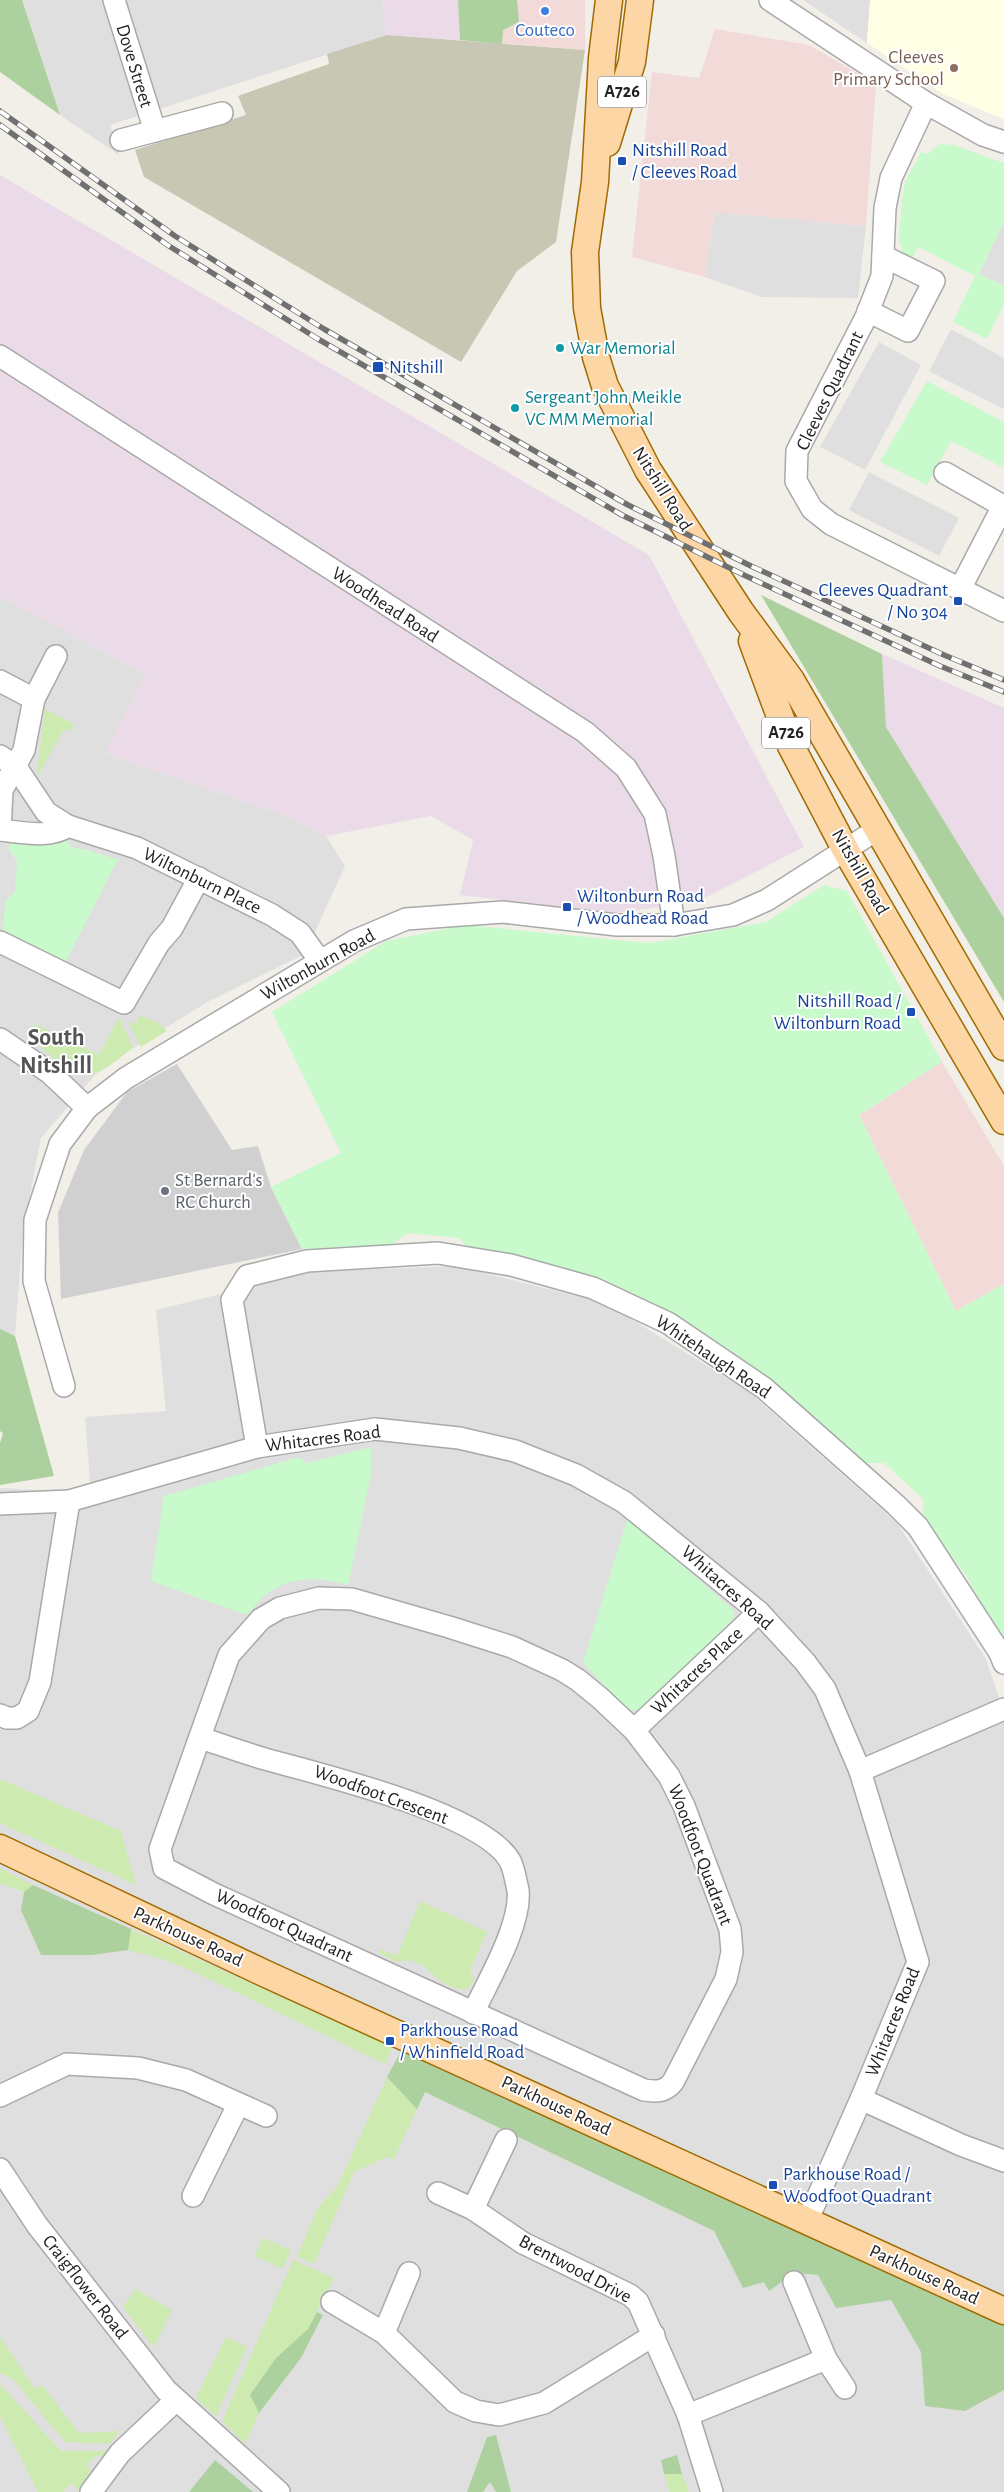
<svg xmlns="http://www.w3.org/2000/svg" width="1004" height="2492" font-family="'Alegreya Sans',sans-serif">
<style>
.residential{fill:#e0dfdf}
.commercial{fill:#f2dad9}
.industrial{fill:#ebdbe8}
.education{fill:#ffffe5}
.religious{fill:#d0d0d0}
.construction{fill:#c7c7b4}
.grass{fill:#cdebb0}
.forest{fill:#add19e}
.park{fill:#c8facc}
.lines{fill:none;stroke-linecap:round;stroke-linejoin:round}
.minor-casing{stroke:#a9a9a9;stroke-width:24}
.major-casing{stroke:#a06b00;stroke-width:29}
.minor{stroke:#fff;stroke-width:21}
.major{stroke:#fcd6a4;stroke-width:26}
.rail-casing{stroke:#707070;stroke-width:5.5}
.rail{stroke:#fff;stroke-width:4;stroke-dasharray:11;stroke-linecap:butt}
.shop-dot{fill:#3f7fe0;stroke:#fff;stroke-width:2}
.education-dot{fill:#8d6e63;stroke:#fff;stroke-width:2}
.transit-dot{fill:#1a4fb4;stroke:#fff;stroke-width:2}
.culture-dot{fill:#0f9aa8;stroke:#fff;stroke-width:2}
.worship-dot{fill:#6b7280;stroke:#fff;stroke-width:2}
.labels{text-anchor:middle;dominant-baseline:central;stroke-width:4;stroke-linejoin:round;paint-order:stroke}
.shield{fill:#fff;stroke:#646464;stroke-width:1}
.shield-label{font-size:18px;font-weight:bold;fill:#222}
.shop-label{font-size:19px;fill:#366cbe;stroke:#fff}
.education-label{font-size:19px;fill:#785e54;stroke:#fff;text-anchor:end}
.street-label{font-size:19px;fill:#222;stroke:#fff}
.transit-label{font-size:19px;fill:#164399;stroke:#fff;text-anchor:start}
.culture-label{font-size:19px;fill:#0d838f;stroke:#fff;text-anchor:start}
.worship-label{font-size:19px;fill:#5b616d;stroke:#fff;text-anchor:start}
.district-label{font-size:24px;font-weight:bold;fill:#555;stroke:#fff}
</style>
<rect width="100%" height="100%" fill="#f2efe9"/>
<!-- residential -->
<g class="residential">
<polygon points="22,0 382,0 387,35 110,125 119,155 60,115"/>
<polygon points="803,0 870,0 867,43"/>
<polygon points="714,212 866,226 858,298 761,297 705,277"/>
<polygon points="1004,221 1004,286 979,274"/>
<polygon points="951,329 1004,358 1004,409 929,371"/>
<polygon points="879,342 921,365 865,470 820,447"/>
<polygon points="869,472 959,518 939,556 849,510"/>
<polygon points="0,596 146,674 105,753 283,815 326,836 345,866 305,954 211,1000 101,1068 41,1138 23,1230 15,1336 0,1329"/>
<polygon points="456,1266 605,1303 748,1391 897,1523 986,1659 1004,1712 1004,2492 0,2492 0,1488 91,1493 85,1417 166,1411 156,1310 309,1272"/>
</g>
<!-- commercial -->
<g class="commercial">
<polygon points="458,0 585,0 585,50 460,40"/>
<polygon points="715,29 809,45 876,84 866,226 714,212 705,277 632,257 652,72 699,78"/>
<polygon points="942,1062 1004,1166 1004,1284 956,1311 859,1115"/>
</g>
<!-- industrial -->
<g class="industrial">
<polygon points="382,0 458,0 460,40 387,35"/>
<polygon points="0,175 649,555 804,847 699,901 617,913 460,895 473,840 431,816 326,836 283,815 105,753 146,674 0,596"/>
<polygon points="882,654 1004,708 1004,918 886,727"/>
</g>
<!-- education -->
<polygon class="education" points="870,0 1004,0 1004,119 943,94 867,43"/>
<!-- religious -->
<polygon class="religious" points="177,1064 232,1150 258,1146 271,1187 302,1249 61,1299 58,1213 84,1150 127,1092"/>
<!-- construction -->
<polygon class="construction" points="387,35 585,50 556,242 517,271 461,362 144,177 135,150 246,115 238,96 329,64 327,54"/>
<!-- grass -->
<g class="grass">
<polygon points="45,709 74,724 71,731 64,729 36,779"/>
<polygon points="140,1015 160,1024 167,1031 141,1047 128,1021 136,1024"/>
<path d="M119 1017 133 1048C123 1055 112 1065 101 1071 76 1084 45 1050 28 1035L35 1024 99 1055Z"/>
<polygon points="0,1779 121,1831 136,1885 0,1823"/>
<polygon points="0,1868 33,1885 24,1892 0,1883"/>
<path d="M420 1901 487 1932 470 1970 474 1980 467 1989C431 1991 431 1953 397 1962L378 1953 380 1949 397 1956Z"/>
<polygon points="131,1929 393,2047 385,2064 192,1971 162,1959 128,1950"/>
<polygon points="387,2077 417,2109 394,2159 387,2157 354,2172 314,2264 297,2257 318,2207 337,2187 350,2159"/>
<polygon points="263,2238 291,2250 283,2269 254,2256"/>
<polygon points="293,2260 334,2278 308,2329 276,2358 250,2394 259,2413 245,2444 222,2421"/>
<polygon points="135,2289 172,2310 154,2347 123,2307"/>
<polygon points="0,2337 35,2389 42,2385 79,2433 120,2431 109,2444 65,2442 13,2379 0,2373"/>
<polygon points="226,2337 247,2347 216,2416 196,2398"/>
<polygon points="0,2384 61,2451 104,2451 112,2454 108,2462 97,2455 86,2466 97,2477 82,2492 71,2483 63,2492 38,2492 0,2417"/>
<polygon points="664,2474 682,2474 689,2492 670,2492"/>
</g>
<!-- forest -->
<g class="forest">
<polygon points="0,0 22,0 60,115 0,72"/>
<polygon points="458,0 517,0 519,22 503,30 502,44 460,40"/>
<polygon points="761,595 882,654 886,727 1004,918 1004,1002"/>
<polygon points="0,1329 15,1336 54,1476 0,1485 0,1443 3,1433 0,1431"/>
<polygon points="33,1885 131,1929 128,1950 92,1955 41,1955 21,1910 24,1892"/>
<polygon points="401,2051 1004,2324 1004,2390 965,2411 925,2406 921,2352 891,2300 836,2308 818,2275 794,2273 769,2291 764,2282 743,2288 714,2231 425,2092 417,2109 387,2077"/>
<polygon points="317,2312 323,2315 301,2358 259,2413 250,2395 276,2358 308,2329"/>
<polygon points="496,2435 511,2492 496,2492 490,2482 483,2492 467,2492 487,2437"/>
<polygon points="677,2455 682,2474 664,2474 661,2460"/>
<polygon points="215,2460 253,2492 189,2492"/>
</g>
<!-- park -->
<g class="park">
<polygon points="939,144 954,145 1004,163 1004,221 979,274 1004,286 1004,304 987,339 953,322 975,276 918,247 911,259 903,254 899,239 902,199 905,182 921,152 928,154"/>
<polygon points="927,381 1004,422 1004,468 951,441 927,485 880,462"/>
<polygon points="9,835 66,838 71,847 87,850 115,859 119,857 65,963 3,934 5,901 15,892 17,861 9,850"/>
<polygon points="824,885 847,891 942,1062 859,1115 956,1311 1004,1284 1004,1648 966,1575 924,1520 923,1499 884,1463 862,1463 753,1370 716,1343 677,1320 470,1251 459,1238 408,1233 391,1245 302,1249 271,1187 341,1153 272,1012 386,941 466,925 649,943 766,922"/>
<path d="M371 1447V1475L348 1585C320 1577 290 1575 266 1595 259 1600 253 1609 247 1615L151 1581 164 1496 299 1457 307 1463Z"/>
<polygon points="628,1517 734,1611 732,1625 646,1708 629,1711 583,1663"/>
</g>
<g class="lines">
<!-- minor casing -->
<g class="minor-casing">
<g id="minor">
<polyline points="114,0 155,131"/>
<polyline points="770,0 926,103 983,135 1004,142"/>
<polyline points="926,103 891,178 885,208 882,276 866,317 797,451 796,481 812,509 831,524 1004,611"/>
<polyline points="121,140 222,113"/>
<polyline points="868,311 908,331 934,281 883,256"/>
<polyline points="0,356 585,732 626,768 655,814 664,856 674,925"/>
<polyline points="945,473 1003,506 960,589"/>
<polyline points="0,681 34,699 24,750 2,790 0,830"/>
<polyline points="34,699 56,656"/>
<polyline points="0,756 16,767 46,812 68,826 137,848 272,915 300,933 320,961"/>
<path d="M0 830C20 832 51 839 68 826"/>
<polyline points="0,942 124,1003 159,943 172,928 199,878"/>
<polyline points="0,1039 50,1073 87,1108"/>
<polyline points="64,1386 34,1281 35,1220 60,1144 87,1108 126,1078 354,941 406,919 503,912 617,925 674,925 733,915 767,900 878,829"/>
<polyline points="257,1447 232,1300 247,1276 307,1261 438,1253 511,1265 593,1288 668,1323 764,1388 896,1505 918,1527 1000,1653 1004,1663"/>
<polyline points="0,1504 69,1501 257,1447 375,1429 459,1438 515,1451 576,1475 624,1502 759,1612 805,1662 825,1689 860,1771 918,1962 861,2099 807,2221"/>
<path d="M319 1598 352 1599 449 1627 512 1647 562 1670 578 1680 600 1698 634 1730 669 1776 684 1806 730 1929 732 1952 726 1979 673 2082C665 2092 657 2092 644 2090L214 1894 164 1868 160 1849 229 1655 261 1619 280 1608Z"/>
<polyline points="0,1715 7,1718 17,1718 28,1711 40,1682 69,1501"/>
<polyline points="634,1730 759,1612"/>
<path d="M201 1738C222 1745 244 1753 265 1759 319 1774 483 1813 510 1861 514 1868 516 1882 518 1890 522 1924 488 1981 473 2013"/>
<polyline points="860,1771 1004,1709"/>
<polyline points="0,2096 67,2064 138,2068 186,2080 266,2116"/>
<polyline points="861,2099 961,2145 1004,2161"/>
<polyline points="0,2169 37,2225 166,2390 279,2492"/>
<polyline points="438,2193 473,2209 523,2243 630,2295 638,2302 688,2415 712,2492"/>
<polyline points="193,2196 238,2105"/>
<polyline points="473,2209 506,2140"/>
<polyline points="794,2282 826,2359 845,2388"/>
<polyline points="332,2302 384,2333 455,2402 476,2411 499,2415 544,2403 654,2335"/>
<polyline points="384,2333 409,2273"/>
<polyline points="688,2415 826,2359"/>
<polyline points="91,2492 120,2453 175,2401"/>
</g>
</g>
<!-- major casing -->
<g class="major-casing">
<g id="major">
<polyline points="609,0 602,58 595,182 585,252 587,308 596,357 605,386 648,470 741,612 791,680 1004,1047"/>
<polyline points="607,143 632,62 640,0"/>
<polyline points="752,641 791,746 845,849 1004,1121"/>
<polyline points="0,1848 266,1974 1004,2311"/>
</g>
</g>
<!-- minor -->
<use href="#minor" class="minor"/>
<!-- major -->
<use href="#major" class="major"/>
<!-- rail casing -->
<g class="rail-casing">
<g id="rail">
<polyline points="0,111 175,236 324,329 628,505 751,566 944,655 1004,680"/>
<polyline points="0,125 169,246 318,339 622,515 746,576 940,666 1004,692"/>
</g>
</g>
<!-- rail -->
<use href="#rail" class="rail"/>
</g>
<!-- markers -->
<circle class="shop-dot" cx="545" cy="11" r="5"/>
<circle class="education-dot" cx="954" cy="68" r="5"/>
<g class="transit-dot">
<rect x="617" y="156" width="10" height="10" rx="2.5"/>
<rect x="372" y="361" width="12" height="12" rx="2.5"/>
<rect x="953" y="596" width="10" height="10" rx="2.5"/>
<rect x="562" y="902" width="10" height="10" rx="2.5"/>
<rect x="906" y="1007" width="10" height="10" rx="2.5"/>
<rect x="385" y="2036" width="10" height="10" rx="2.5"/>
<rect x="768" y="2180" width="10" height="10" rx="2.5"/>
</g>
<g class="culture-dot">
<circle cx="560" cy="348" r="5"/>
<circle cx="515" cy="408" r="5"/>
</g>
<circle class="worship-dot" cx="165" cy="1191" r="5"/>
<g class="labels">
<!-- shield labels -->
<g class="shield">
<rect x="598" y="76.5" width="48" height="31" rx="4"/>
<rect x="762" y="717.5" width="48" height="31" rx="4"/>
</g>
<g class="shield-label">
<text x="622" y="92">A726</text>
<text x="786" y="733">A726</text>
</g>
<!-- shop labels -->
<g class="shop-label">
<text x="545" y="30">Couteco</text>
</g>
<!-- education labels -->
<g class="education-label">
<text x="944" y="57">Cleeves<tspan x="944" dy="22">Primary School</tspan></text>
</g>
<!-- street labels -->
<g class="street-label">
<text transform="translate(134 66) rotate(73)">Dove Street</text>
<text transform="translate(830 391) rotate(-64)">Cleeves Quadrant</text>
<text transform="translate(662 489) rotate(58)">Nitshill Road</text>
<text transform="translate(385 605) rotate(33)">Woodhead Road</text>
<text transform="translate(860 872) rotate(60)">Nitshill Road</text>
<text transform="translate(202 881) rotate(26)">Wiltonburn Place</text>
<text transform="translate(318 965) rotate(-29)">Wiltonburn Road</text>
<text transform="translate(713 1357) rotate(34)">Whitehaugh Road</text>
<text transform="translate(323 1439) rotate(-7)">Whitacres Road</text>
<text transform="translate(727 1588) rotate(42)">Whitacres Road</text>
<text transform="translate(697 1671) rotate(-43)">Whitacres Place</text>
<text transform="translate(381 1795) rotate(20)">Woodfoot Crescent</text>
<text transform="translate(700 1855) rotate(69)">Woodfoot Quadrant</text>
<text transform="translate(284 1926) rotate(25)">Woodfoot Quadrant</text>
<text transform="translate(188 1937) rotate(25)">Parkhouse Road</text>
<text transform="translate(893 2022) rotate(-68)">Whitacres Road</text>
<text transform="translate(556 2106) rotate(25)">Parkhouse Road</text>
<text transform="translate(575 2269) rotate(28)">Brentwood Drive</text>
<text transform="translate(924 2275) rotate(25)">Parkhouse Road</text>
<text transform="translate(85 2287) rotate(52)">Craigflower Road</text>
</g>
<!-- transit labels -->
<g class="transit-label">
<text x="632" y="150">Nitshill Road<tspan x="632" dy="22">/ Cleeves Road</tspan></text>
<text x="389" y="367">Nitshill</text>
<text x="948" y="590" text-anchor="end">Cleeves Quadrant<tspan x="948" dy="22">/ No 304</tspan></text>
<text x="577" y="896">Wiltonburn Road<tspan x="577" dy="22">/ Woodhead Road</tspan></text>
<text x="901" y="1001" text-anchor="end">Nitshill Road /<tspan x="901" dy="22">Wiltonburn Road</tspan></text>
<text x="400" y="2030">Parkhouse Road<tspan x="400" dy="22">/ Whinfield Road</tspan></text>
<text x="783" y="2174">Parkhouse Road /<tspan x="783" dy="22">Woodfoot Quadrant</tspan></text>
</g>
<!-- culture labels -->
<g class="culture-label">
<text x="570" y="348">War Memorial</text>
<text x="525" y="397">Sergeant John Meikle<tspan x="525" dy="22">VC MM Memorial</tspan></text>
</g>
<!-- worship labels -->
<g class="worship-label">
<text x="175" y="1180">St Bernard's<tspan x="175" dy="22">RC Church</tspan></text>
</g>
<!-- district labels -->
<g class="district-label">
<text x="56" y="1038">South<tspan x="56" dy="28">Nitshill</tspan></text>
</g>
</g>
</svg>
